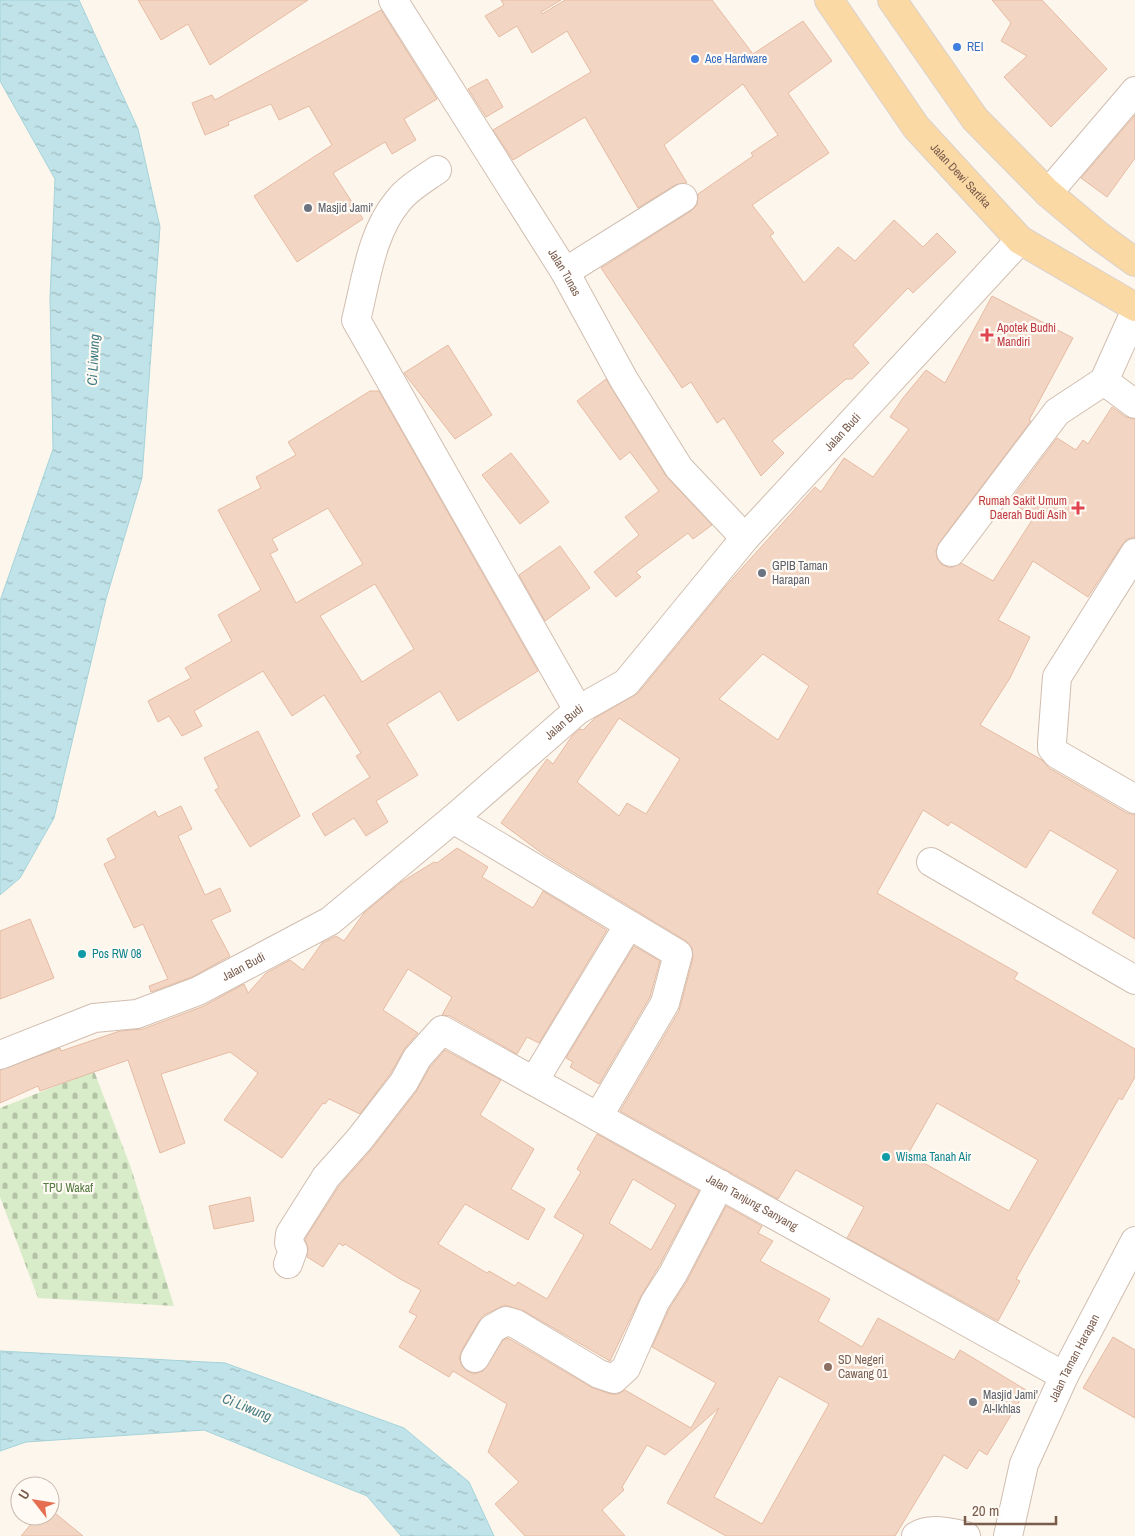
<svg xmlns="http://www.w3.org/2000/svg" width="1135" height="1536" font-family="'Archivo Narrow',sans-serif">
<style>
.cemetery{fill:url(#cemetery-stones)}
.water{fill:url(#water-ripples);stroke:#a5d3da}
.building{fill:#f3d5c3;stroke:#e6bba3;fill-rule:evenodd}
.lines{fill:none;stroke-linecap:round;stroke-linejoin:round}
.minor-casing{stroke:#d1beb0;stroke-width:30}
.major-casing{stroke:#dad1cd;stroke-width:30}
.minor{stroke:#fff;stroke-width:28}
.major{stroke:#fbd9a5;stroke-width:28}
.shop-dot{fill:#3f7fe0;stroke:#fffaf3;stroke-width:2}
.worship-dot{fill:#6b7280;stroke:#fffaf3;stroke-width:2}
.health-dot{fill:#e0444e;stroke:#fffaf3;stroke-width:2}
.culture-dot{fill:#0f9aa8;stroke:#fffaf3;stroke-width:2}
.education-dot{fill:#8d6e63;stroke:#fffaf3;stroke-width:2}
.labels{text-anchor:middle;dominant-baseline:central;stroke-width:4.5;stroke-linejoin:round;paint-order:stroke}
.shop-label{font-size:12px;fill:#366cbe;stroke:#fffaf3;text-anchor:start}
.street-label{font-size:12px;fill:#7a5c4d;stroke:#fffaf3}
.worship-label{font-size:12px;fill:#5b616d;stroke:#fffaf3;text-anchor:start}
.health-label{font-size:12px;fill:#be3a42;stroke:#fffaf3;text-anchor:start}
.culture-label{font-size:12px;fill:#0d838f;stroke:#fffaf3;text-anchor:start}
.park-label{font-size:12px;fill:#537a41;stroke:#fffaf3}
.education-label{font-size:12px;fill:#785e54;stroke:#fffaf3;text-anchor:start}
.water-label{font-size:14px;font-style:italic;fill:#437c86;stroke:#fffaf3}
</style>
<defs>
<pattern id="cemetery-stones" width="16" height="16" patternUnits="userSpaceOnUse" patternTransform="scale(1.25)"><rect width="16" height="16" fill="#d8ecc9"/><path d="M2 7V4a2 2 0 0 1 4 0v3zM10 15v-3a2 2 0 0 1 4 0v3z" fill="#b4c2a5"/></pattern>
<pattern id="water-ripples" width="26" height="14" patternUnits="userSpaceOnUse" patternTransform="scale(1.25)"><rect width="26" height="14" fill="#bfe3e8"/><path d="M2 4q2-2 4 0t4 0M15 11q2-2 4 0t4 0" fill="none" stroke="#a0bbbe"/></pattern>
</defs>
<rect width="100%" height="100%" fill="#fdf6ec"/>
<!-- cemetery -->
<polygon class="cemetery" points="94,1071 131,1168 174,1306 38,1298 0,1197 0,1108"/>
<!-- water -->
<g class="water">
<polygon points="0,0 79,0 138,129 160,227 142,478 106,599 54,818 20,878 0,895 0,601 53,449 50,298 55,179 0,81"/>
<polygon points="0,1351 225,1363 404,1428 469,1482 494,1536 401,1536 367,1496 204,1430 26,1442 0,1451"/>
</g>
<!-- building -->
<g class="building">
<polygon points="138,0 308,0 210,65 188,24 161,40"/>
<polygon points="501,0 561,0 541,12 542,14 565,0 712,0 753,54 803,21 832,61 788,93 829,153 752,205 774,233 770,236 804,283 838,247 855,261 894,220 923,247 937,233 956,252 913,293 908,288 853,345 869,363 852,379 846,379 772,441 784,453 761,476 724,418 717,423 691,382 682,388 601,268 691,211 697,205 698,194 753,156 751,153 778,135 743,84 664,145 687,183 675,185 638,208 585,117 513,160 493,130 591,72 567,31 532,53 517,26 499,37 485,16 504,5"/>
<polygon points="992,0 1042,0 1107,69 1051,127 1004,77 1027,56 1001,41 1011,23"/>
<polygon points="381,10 437,99 404,119 416,140 392,154 385,142 333,173 363,219 297,262 254,196 332,145 309,106 279,120 271,104 228,122 229,125 205,135 192,103 212,95 215,100"/>
<polygon points="487,79 503,107 486,117 468,89"/>
<polygon points="1135,115 1135,158 1107,197 1081,178"/>
<path d="M992 296 1073 338 1029 420 1031 421 939 543 936 551 937 558 941 564 950 568 961 563 993 581 1034 517 1010 501 1057 438 1076 450 1083 440 1088 444 1112 407 1126 417 1135 419V537L1127 539 1122 545 1088 597 1033 561 998 620 1030 637 1010 678 980 725 1042 760 1049 768 1127 813 1135 815V939L1092 913 1118 870 1050 830 1026 868 951 822 948 826 923 810 877 893 1018 973 1014 979 1135 1049V1077L1122 1100 1119 1098 1016 1279 1020 1281 998 1321 847 1238 864 1207 796 1170 778 1199 620 1111 679 1011 693 958 692 948 686 941 543 854 501 823 547 759 553 764 572 736 580 729 583 730 595 718 638 693 726 586 815 487 821 492 844 458 873 477 909 429 890 417 903 398 926 370 945 383ZM763 654 809 686 778 740 719 699ZM619 718 680 759 646 814 627 803 619 816 577 782ZM937 1103 1038 1160 1009 1211 908 1154Z"/>
<polygon points="448,345 492,415 455,439 404,373"/>
<polygon points="606,379 666,476 712,525 693,539 688,533 636,572 641,577 616,597 594,572 639,535 625,517 659,491 630,452 620,460 577,401"/>
<path d="M370 391H379L538 671 458 721 440 691 387 724 418 775 376 801 388 822 366 836 354 818 325 836 312 814 370 777 356 756 361 753 324 695 292 716 263 671 194 711 202 726 182 736 169 716 158 722 148 701 191 678 185 668 232 641 218 615 261 590 218 510 261 488 256 477 296 455 288 442ZM328 508 363 564 296 603 270 554 278 550 272 539ZM375 584 414 649 362 682 320 616Z"/>
<polygon points="511,453 549,502 520,524 482,475"/>
<polygon points="560,546 590,588 545,621 519,575"/>
<polygon points="258,731 300,816 250,847 215,790 219,788 204,758"/>
<polygon points="181,806 192,829 178,836 205,895 220,888 231,911 211,920 230,956 192,977 151,992 149,986 168,979 143,924 134,928 104,864 116,858 107,839 155,811 158,817"/>
<polygon points="457,848 488,867 482,877 533,908 543,891 607,930 539,1043 527,1037 517,1054 450,1016 442,1015 452,997 408,969 383,1010 418,1033 405,1048 391,1073 360,1114 329,1099 325,1104 323,1103 282,1158 224,1120 258,1073 230,1052 161,1074 185,1143 160,1153 128,1060 40,1091 38,1086 0,1103 0,1070 60,1048 61,1051 120,1031 143,1029 204,1006 244,984 248,993 266,973 290,960 303,970 322,943 336,936 344,941 364,913 400,883 434,862 437,863"/>
<polygon points="30,919 54,978 0,999 0,931"/>
<polygon points="634,946 660,961 650,997 599,1084 570,1067 573,1062 566,1058"/>
<path d="M445 1050 501 1080 480 1115 534 1149 511 1189 545 1209 528 1240 465 1204 438 1244 487 1273 489 1271 515 1286 518 1282 547 1299 584 1235 554 1217 581 1172 577 1169 597 1134 699 1191 659 1266 641 1296 610 1361 524 1311 505 1305 484 1315 479 1321 462 1350 459 1358 462 1366 467 1371 474 1374 483 1371 503 1340 508 1338 591 1387 610 1394H618L625 1390 691 1428 716 1383 652 1347 669 1309 687 1281 726 1206 762 1226 758 1233 773 1241 760 1261 830 1299 818 1321 862 1347 878 1318 954 1360 960 1350 1026 1390 987 1455 979 1450 967 1469 944 1455 895 1536H726L667 1503 719 1408 665 1455 647 1445 622 1487 624 1490 602 1510 625 1536H525L495 1504 519 1482 488 1452 507 1404 453 1371 449 1377 399 1347 417 1316 409 1312 421 1290 400 1279 345 1244 343 1246 339 1243 323 1267 307 1257 308 1248 305 1239 339 1186 371 1150 416 1092 430 1067ZM633 1179 676 1205 651 1250 609 1223ZM779 1376 829 1404 762 1524 714 1497Z"/>
<polygon points="250,1197 254,1221 214,1229 209,1206"/>
<polygon points="1113,1337 1135,1350 1135,1418 1083,1388"/>
<polygon points="50,1509 83,1536 21,1536 38,1516 50,1516"/>
</g>
<g class="lines">
<!-- minor casing -->
<g class="minor-casing">
<g id="minor">
<path id="s1" d="M393 0 565 272 624 380 679 468 745 538"/>
<path d="M437 170C424 179 408 188 398 201 371 233 366 281 356 320L578 710"/>
<polyline points="1048,193 1135,91"/>
<polyline points="565,272 683,198"/>
<polyline points="1104,381 1135,404"/>
<polyline points="951,552 1057,412 1104,381 1135,312"/>
<polyline points="1135,553 1057,677 1052,743 1052,748 1057,754 1135,799"/>
<polyline points="453,819 678,954 665,1003 598,1117"/>
<polyline points="931,862 1135,980"/>
<path id="s2" d="M0 1055 94 1018 137 1014 198 991 330 921 453 819 578 710 626 683 745 538 1020 240"/>
<polyline points="534,1081 628,926"/>
<path id="s3" d="M288 1264 293 1250 289 1243 290 1234 326 1177 359 1140 404 1082 417 1058 442 1030 1064 1376"/>
<polyline points="475,1358 492,1329 506,1321 516,1324 599,1374 614,1379 626,1368 655,1302 673,1274 720,1184"/>
<path d="M916 1536C929 1527 951 1532 966 1536"/>
<path id="s4" d="M1008 1536 1024 1464 1064 1376 1135 1241"/>
</g>
</g>
<!-- major casing -->
<g class="major-casing">
<g id="major">
<path id="s5" d="M829 0 916 127 1020 240 1135 307"/>
<polyline points="892,0 975,119 1048,193 1099,236 1135,262"/>
</g>
</g>
<!-- minor -->
<use href="#minor" class="minor"/>
<!-- major -->
<use href="#major" class="major"/>
</g>
<!-- markers -->
<g class="shop-dot">
<circle cx="957" cy="47" r="5"/>
<circle cx="695" cy="59" r="5"/>
</g>
<g class="worship-dot">
<circle cx="308" cy="208" r="5"/>
<circle cx="762" cy="573" r="5"/>
<circle cx="973" cy="1402" r="5"/>
</g>
<g class="health-dot">
<path d="M984.5 327.5h5v5h5v5h-5v5h-5v-5h-5v-5h5z"/>
<path d="M1075.5 500.5h5v5h5v5h-5v5h-5v-5h-5v-5h5z"/>
</g>
<g class="culture-dot">
<circle cx="82" cy="954" r="5"/>
<circle cx="886" cy="1157" r="5"/>
</g>
<circle class="education-dot" cx="828" cy="1367" r="5"/>
<g class="labels">
<!-- shop labels -->
<g class="shop-label">
<text x="967" y="47">REI</text>
<text x="705" y="59">Ace Hardware</text>
</g>
<!-- street labels -->
<g class="street-label">
<text stroke="none"><textPath href="#s5" startOffset="220">Jalan Dewi Sartika</textPath></text>
<text stroke="none"><textPath href="#s1" startOffset="322">Jalan Tunas</textPath></text>
<text stroke="none"><textPath href="#s2" startOffset="1071">Jalan Budi</textPath></text>
<text stroke="none"><textPath href="#s2" startOffset="666">Jalan Budi</textPath></text>
<text stroke="none"><textPath href="#s2" startOffset="261">Jalan Budi</textPath></text>
<text stroke="none"><textPath href="#s3" startOffset="642">Jalan Tanjung Sanyang</textPath></text>
<text stroke="none"><textPath href="#s4" startOffset="191">Jalan Taman Harapan</textPath></text>
</g>
<!-- worship labels -->
<g class="worship-label">
<text x="318" y="208">Masjid Jami'</text>
<text x="772" y="566">GPIB Taman<tspan x="772" dy="14">Harapan</tspan></text>
<text x="983" y="1395">Masjid Jami'<tspan x="983" dy="14">Al-Ikhlas</tspan></text>
</g>
<!-- health labels -->
<g class="health-label">
<text x="997" y="328">Apotek Budhi<tspan x="997" dy="14">Mandiri</tspan></text>
<text x="1067" y="501" text-anchor="end">Rumah Sakit Umum<tspan x="1067" dy="14">Daerah Budi Asih</tspan></text>
</g>
<!-- culture labels -->
<g class="culture-label">
<text x="92" y="954">Pos RW 08</text>
<text x="896" y="1157">Wisma Tanah Air</text>
</g>
<!-- park labels -->
<g class="park-label">
<text x="68" y="1188">TPU Wakaf</text>
</g>
<!-- education labels -->
<g class="education-label">
<text x="838" y="1360">SD Negeri<tspan x="838" dy="14">Cawang 01</tspan></text>
</g>
<!-- water labels -->
<g class="water-label">
<text transform="translate(93 360) rotate(-87)">Ci Liwung</text>
<text transform="translate(247 1407) rotate(22)">Ci Liwung</text>
</g>
</g>
<!-- north arrow -->
<g transform="translate(35 1501) rotate(301)"><circle r="24" fill="#fffaf3" stroke="#cabbb1"/>
<path d="M0-4L9 19L0 12L-9 19Z" fill="#e76f51"/>
<text y="-8" font-size="14" font-weight="bold" text-anchor="middle" fill="#7a5c4d">U</text>
</g>
<!-- scale -->
<path d="M965 1516v8h91v-8" fill="none" stroke="#7a5c4d" stroke-width="2.5"/>
<text x="972" y="1516" font-size="15" fill="#7a5c4d" stroke="#fffaf3" stroke-width="4" paint-order="stroke">20 m</text>
</svg>
